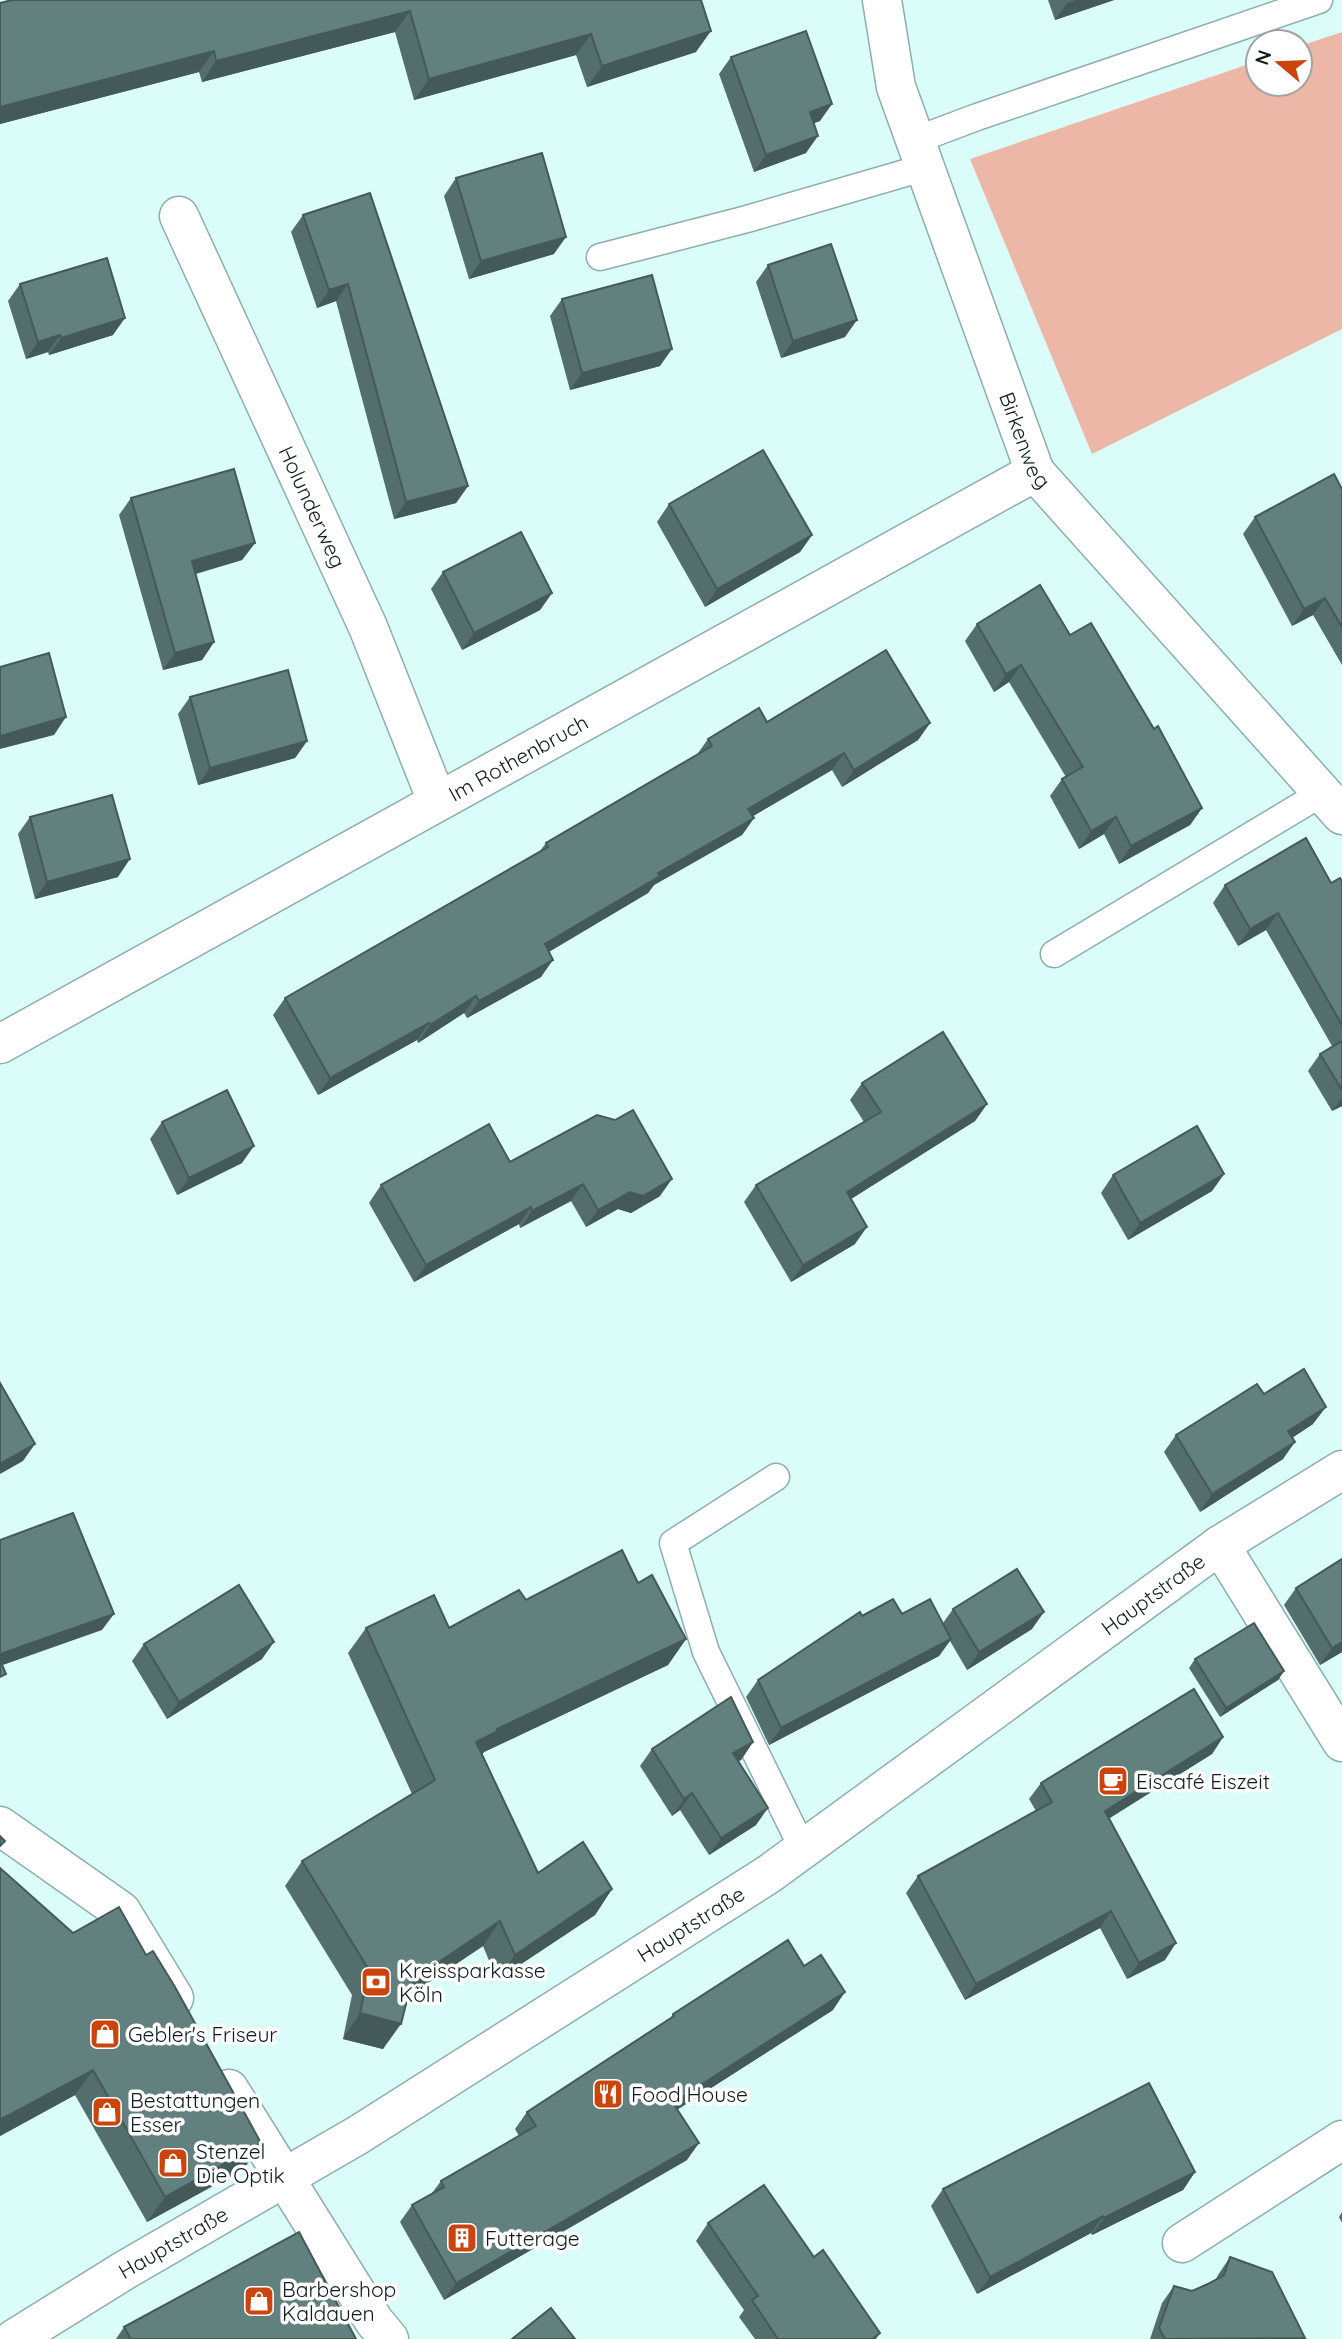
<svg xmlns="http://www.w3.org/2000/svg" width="1342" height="2339" font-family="Quicksand,sans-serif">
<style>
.green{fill:#ecb7a6}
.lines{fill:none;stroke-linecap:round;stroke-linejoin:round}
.service-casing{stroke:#8daeac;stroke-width:29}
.minor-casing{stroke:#8daeac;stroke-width:41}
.tertiary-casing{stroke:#8daeac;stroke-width:41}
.service{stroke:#fff;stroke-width:26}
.minor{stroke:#fff;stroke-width:38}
.tertiary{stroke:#fff;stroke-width:38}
.wall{fill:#536e6c}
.shaded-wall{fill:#445a58}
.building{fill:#61807e;stroke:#445a58;stroke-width:2}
.labels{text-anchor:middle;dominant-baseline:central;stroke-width:7;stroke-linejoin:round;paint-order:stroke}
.street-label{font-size:21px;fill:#0f1b1a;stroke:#fff}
.poi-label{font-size:21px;fill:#0f1b1a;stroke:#fff;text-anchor:start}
</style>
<rect width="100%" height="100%" fill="#dbfdfa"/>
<!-- green -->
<polygon class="green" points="1342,32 1342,329 1092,454 970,159 1258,61 1258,84 1300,84 1300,46"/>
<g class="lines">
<!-- service casing -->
<g class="service-casing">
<g id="service">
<polyline points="916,140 977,117 1319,0"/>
<polyline points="600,257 747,219 926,167"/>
<polyline points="1054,954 1322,793"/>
<polyline points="776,1477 673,1543 706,1652 803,1849"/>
</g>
</g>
<!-- minor casing -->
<g class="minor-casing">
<g id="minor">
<path id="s1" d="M882 0 896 87 1035 472 1342 815"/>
<path id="s2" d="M179 216 368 627 437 801"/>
<path id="s3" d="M0 1044 1035 472"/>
<polyline points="1220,1545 1342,1742"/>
<polyline points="0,1826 121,1911 174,1998"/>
<polyline points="229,2089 374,2321 389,2339"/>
<polyline points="1182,2243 1342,2140"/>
</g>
</g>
<!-- tertiary casing -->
<g class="tertiary-casing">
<g id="tertiary">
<path id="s4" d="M14 2339 125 2270 358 2135 769 1874 1220 1545 1342 1470"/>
</g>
</g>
<!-- service -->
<use href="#service" class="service"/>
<!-- minor -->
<use href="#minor" class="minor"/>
<!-- tertiary -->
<use href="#tertiary" class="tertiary"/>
</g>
<!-- wall -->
<g class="wall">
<polygon points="701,0 696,52 587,87 576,55 414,100 395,32 202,82 199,72 0,124 0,3"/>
<polygon points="1048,0 1114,0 1055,20"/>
<polygon points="731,57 820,121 814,123 806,153 754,172 719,74"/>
<polygon points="456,178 554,254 469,279 444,196"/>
<polygon points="370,193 468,486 456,503 394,519 336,301 317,308 291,232 303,215"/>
<polygon points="768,265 845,337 781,358 756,282"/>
<polygon points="20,284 113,335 49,355 48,352 26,359 8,301"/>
<polygon points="562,299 660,366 570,390 550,316"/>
<polygon points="1342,489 1342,665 1313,615 1292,626 1243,534 1255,517"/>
<polygon points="131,498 255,543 242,560 196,574 214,642 202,660 163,670 119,515"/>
<polygon points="669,504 812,535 800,552 705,607 657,522"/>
<polygon points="443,572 552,593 540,610 462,650 431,589"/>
<polygon points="977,624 1070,635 1154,729 1202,808 1190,825 1119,864 1104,834 1079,849 1050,796 1062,779 1066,777 1009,682 994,692 965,641"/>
<polygon points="190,697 307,741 295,758 198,785 178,714"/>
<polygon points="767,722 930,723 918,740 842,787 832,770 753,816 754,818 742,835 654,885 648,893 549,952 541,977 467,1018 464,1013 418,1043 417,1040 318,1095 273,1015 285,998 540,851 546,843 696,756 708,739"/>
<polygon points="30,817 118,877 35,899 18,834"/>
<polygon points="1342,881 1342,1106 1332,1111 1308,1071 1320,1054 1332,1046 1266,930 1238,946 1213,903 1225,885 1331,883"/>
<polygon points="862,1083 987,1104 975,1121 851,1199 855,1244 791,1282 744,1202 756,1185 864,1122 850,1100"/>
<polygon points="162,1122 242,1163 177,1195 150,1139"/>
<polygon points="510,1162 660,1196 631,1213 618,1209 586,1227 571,1201 520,1228 519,1224 414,1282 369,1203 381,1185"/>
<polygon points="1224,1174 1212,1191 1128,1240 1101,1193 1113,1175"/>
<polygon points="1264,1394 1313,1424 1292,1438 1283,1459 1200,1512 1164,1452 1176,1435"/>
<polygon points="638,1583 686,1639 668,1665 484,1752 482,1754 538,1873 612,1889 595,1915 497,1980 483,1946 408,1996 383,2049 343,2039 352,1995 285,1886 302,1861 412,1794 348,1653 366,1628 449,1628 526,1600"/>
<polygon points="1296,1588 1342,1652 1320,1665 1284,1605"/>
<polygon points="953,1609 1032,1629 967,1670 950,1641 939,1656 769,1745 746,1697 758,1680 862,1616 902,1614 943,1623"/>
<polygon points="144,1644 262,1659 167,1719 132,1661"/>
<polygon points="1195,1659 1284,1671 1278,1680 1220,1717 1189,1668"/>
<polygon points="1223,1737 1212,1754 1109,1818 1165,1960 1127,1979 1100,1928 965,2000 906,1893 918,1876 1036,1811 1029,1799 1041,1783"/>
<polygon points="753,1742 741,1760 738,1761 756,1825 709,1855 680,1810 672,1816 640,1766 652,1749"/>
<polygon points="0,1868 244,2169 147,2222 75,2095 0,2136"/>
<polygon points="804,1966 833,2010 678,2109 687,2160 444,2300 400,2222 412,2205 432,2193 441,2181 519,2136 515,2129 527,2112 670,2019 673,2014"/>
<polygon points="1195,2172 1183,2190 1092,2235 1091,2233 977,2294 931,2206 943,2189"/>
<polygon points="1342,2212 1342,2223 1339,2217"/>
<polygon points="708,2223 814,2257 880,2333 876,2339 755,2339 739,2317 744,2310 696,2241"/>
<polygon points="1230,2257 1304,2339 1150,2339 1162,2303 1174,2286 1192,2291 1216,2279 1218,2275"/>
<polygon points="124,2327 356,2339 116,2339"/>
</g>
<!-- shaded-wall -->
<g class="shaded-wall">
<polygon points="1076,0 1114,0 1055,20 1067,3"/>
<polygon points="410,11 395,32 202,82 216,61"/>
<polygon points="711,31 696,52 587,87 602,66"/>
<polygon points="591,34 576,55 414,100 429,79"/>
<polygon points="214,51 199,72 0,124 0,107"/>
<polygon points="832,104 820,121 798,129 810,112"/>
<polygon points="818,136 806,153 754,172 766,155"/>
<polygon points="566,237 554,254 469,279 481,261"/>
<polygon points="348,284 336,301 317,308 329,290"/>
<polygon points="125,318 113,335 49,355 61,338"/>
<polygon points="857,320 845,337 781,358 793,341"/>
<polygon points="60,335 48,352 26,359 38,342"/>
<polygon points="672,349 660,366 570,390 582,373"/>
<polygon points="468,486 456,503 394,519 406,502"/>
<polygon points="812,535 800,552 705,607 717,589"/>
<polygon points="255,543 242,560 180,578 192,561"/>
<polygon points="552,593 540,610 462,650 474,633"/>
<polygon points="1325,598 1313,615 1292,626 1304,609"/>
<polygon points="214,642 202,660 163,670 175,653"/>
<polygon points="1021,665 1009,682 994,692 1006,674"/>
<polygon points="66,717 54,735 0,749 0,736"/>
<polygon points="930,723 918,740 842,787 854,770"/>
<polygon points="307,741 295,758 198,785 210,768"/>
<polygon points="844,753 832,770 736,826 748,809"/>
<polygon points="1202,808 1190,825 1119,864 1131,846"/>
<polygon points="1116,817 1104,834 1079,849 1091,831"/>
<polygon points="754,818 742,835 654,885 648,893 533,961 545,944 658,873"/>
<polygon points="130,859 118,877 35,899 47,882"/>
<polygon points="1278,913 1266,930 1238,946 1250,929"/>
<polygon points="553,960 541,977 467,1018 479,1001"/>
<polygon points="476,996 464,1013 418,1043 430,1025"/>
<polygon points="429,1023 417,1040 318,1095 330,1078"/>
<polygon points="1342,1098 1342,1106 1332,1111"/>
<polygon points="987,1104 975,1121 835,1209 847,1192"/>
<polygon points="254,1146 242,1163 177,1195 189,1178"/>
<polygon points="1224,1174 1212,1191 1128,1240 1140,1223"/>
<polygon points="672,1179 660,1196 631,1213 618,1209 586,1227 598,1210 630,1192"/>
<polygon points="583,1184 571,1201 520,1228 532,1211"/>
<polygon points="531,1207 519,1224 414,1282 426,1265"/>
<polygon points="867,1227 855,1244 791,1282 803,1265"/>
<polygon points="1326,1407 1313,1424 1276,1448 1288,1431"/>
<polygon points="1295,1442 1283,1459 1200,1512 1212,1494"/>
<polygon points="35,1444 23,1461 0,1474 0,1464"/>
<polygon points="1044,1612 1032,1629 967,1670 979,1652"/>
<polygon points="114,1614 102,1630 0,1666 0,1654"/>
<polygon points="686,1639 668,1665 484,1752 480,1757 476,1742 497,1729"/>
<polygon points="951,1639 939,1656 769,1745 781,1728"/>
<polygon points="274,1642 262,1659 167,1719 179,1702"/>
<polygon points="1342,1642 1342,1652 1320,1665 1332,1648"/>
<polygon points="1284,1671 1278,1680 1220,1717 1226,1708"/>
<polygon points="1223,1737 1212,1754 1094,1828 1105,1811"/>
<polygon points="753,1742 741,1760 721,1770 733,1753"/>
<polygon points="692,1793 680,1810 672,1816 684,1799"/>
<polygon points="768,1808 756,1825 709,1855 721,1838"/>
<polygon points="612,1889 595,1915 497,1980 515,1955"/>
<polygon points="1111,1911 1100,1928 965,2000 976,1984"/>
<polygon points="500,1921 483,1946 395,2005 412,1980"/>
<polygon points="1176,1943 1165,1960 1127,1979 1139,1963"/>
<polygon points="845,1992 833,2010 661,2120 673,2103"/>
<polygon points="360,2013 401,2024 383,2049 343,2039"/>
<polygon points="93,2070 75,2095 0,2136 0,2120"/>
<polygon points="261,2143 244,2169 147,2222 165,2197"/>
<polygon points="699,2143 687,2160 444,2300 456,2283"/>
<polygon points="1195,2172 1183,2190 1092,2235 1104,2218"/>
<polygon points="1103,2216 1091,2233 977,2294 990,2277"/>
</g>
<!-- building -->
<g class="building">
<polygon points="12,0 701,0 711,31 602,66 591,34 429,79 410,11 216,61 214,51 0,107 0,3"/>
<polygon points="806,31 832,104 810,112 818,136 766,155 731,57"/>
<polygon points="542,153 566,237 481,261 456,178"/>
<polygon points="370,193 468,486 406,502 348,284 329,290 303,215"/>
<polygon points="831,244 857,320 793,341 768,265"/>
<polygon points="107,258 125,318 61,338 60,335 38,342 20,284"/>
<polygon points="652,275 672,349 582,373 562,299"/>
<polygon points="763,450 812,535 717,589 669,504"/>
<polygon points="234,469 255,543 192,561 214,642 175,653 131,498"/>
<polygon points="1334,474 1342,489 1342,627 1325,598 1304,609 1255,517"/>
<polygon points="521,532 552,593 474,633 443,572"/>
<polygon points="1040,585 1070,635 1091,623 1154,729 1158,726 1202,808 1131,846 1116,817 1091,831 1062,779 1083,767 1021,665 1006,674 977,624"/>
<polygon points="886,650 930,723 854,770 844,753 748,809 754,818 658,873 660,876 545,944 553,960 479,1001 476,996 430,1025 429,1023 330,1078 285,998 548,847 546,843 712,746 708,739 759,708 767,722"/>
<polygon points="49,653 66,717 0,736 0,667"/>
<polygon points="288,670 307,741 210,768 190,697"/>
<polygon points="112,795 130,859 47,882 30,817"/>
<polygon points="1306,838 1331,883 1340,878 1342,881 1342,1025 1278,913 1250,929 1225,885"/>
<polygon points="943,1032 987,1104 847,1192 867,1227 803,1265 756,1185 881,1112 862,1083"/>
<polygon points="1342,1041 1342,1090 1320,1054"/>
<polygon points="227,1090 254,1146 189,1178 162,1122"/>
<polygon points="633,1110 672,1179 643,1196 630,1192 598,1210 583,1184 532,1211 531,1207 426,1265 381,1185 489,1124 510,1162 597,1115 615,1120"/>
<polygon points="1197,1126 1224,1174 1140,1223 1113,1175"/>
<polygon points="1304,1369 1326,1407 1288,1431 1295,1442 1212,1494 1176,1435 1257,1384 1264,1394"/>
<polygon points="0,1383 35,1444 0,1464"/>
<polygon points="73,1513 114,1614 0,1654 0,1540"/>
<polygon points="622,1550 638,1583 652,1575 686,1639 497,1729 498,1731 476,1742 538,1873 583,1842 612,1889 515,1955 500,1921 412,1980 401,2024 360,2013 369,1970 302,1861 435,1780 366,1628 434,1595 449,1628 519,1590 526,1600"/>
<polygon points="1342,1559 1342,1642 1332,1648 1296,1588"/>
<polygon points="1017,1569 1044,1612 979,1652 953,1609"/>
<polygon points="239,1585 274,1642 179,1702 144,1644"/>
<polygon points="893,1599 902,1614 930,1599 951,1639 781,1728 758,1680 860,1612 862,1616"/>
<polygon points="1254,1623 1284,1671 1226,1708 1195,1659"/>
<polygon points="0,1660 6,1674 0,1677"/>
<polygon points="1194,1689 1223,1737 1105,1811 1176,1943 1139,1963 1111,1911 976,1984 918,1876 1052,1802 1041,1783"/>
<polygon points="731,1697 753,1742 733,1753 768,1808 721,1838 692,1793 684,1799 652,1749"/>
<polygon points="0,1836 5,1841 0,1846"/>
<polygon points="0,1868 73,1933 119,1907 146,1955 153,1951 175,1987 261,2143 165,2197 93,2070 0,2120"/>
<polygon points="788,1940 804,1966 821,1955 845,1992 673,2103 699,2143 456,2283 412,2205 444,2187 441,2181 536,2126 527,2112 674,2016 673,2014"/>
<polygon points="1149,2083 1195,2172 1104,2218 1103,2216 990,2277 943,2189"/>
<polygon points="764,2185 814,2257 823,2250 880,2333 872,2339 778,2339 752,2300 758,2296 708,2223"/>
<polygon points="299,2232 356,2339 131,2339 124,2327"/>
<polygon points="1230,2257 1272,2272 1305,2338 1165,2339 1159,2328 1174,2286 1192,2291 1208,2284 1224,2275"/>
<polygon points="551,2308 575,2339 512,2339"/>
</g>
<!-- icons -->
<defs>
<g id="cafe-square" transform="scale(1.575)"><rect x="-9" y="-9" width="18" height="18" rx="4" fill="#cb440c" stroke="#fff"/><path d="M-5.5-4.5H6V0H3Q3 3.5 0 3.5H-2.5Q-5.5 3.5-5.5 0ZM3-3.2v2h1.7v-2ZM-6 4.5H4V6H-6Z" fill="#fff"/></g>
<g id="bank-square" transform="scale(1.575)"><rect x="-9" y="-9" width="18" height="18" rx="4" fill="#cb440c" stroke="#fff"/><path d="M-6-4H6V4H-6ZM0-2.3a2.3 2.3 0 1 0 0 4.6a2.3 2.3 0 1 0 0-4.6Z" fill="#fff"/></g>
<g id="shop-square" transform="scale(1.575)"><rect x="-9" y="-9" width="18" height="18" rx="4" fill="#cb440c" stroke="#fff"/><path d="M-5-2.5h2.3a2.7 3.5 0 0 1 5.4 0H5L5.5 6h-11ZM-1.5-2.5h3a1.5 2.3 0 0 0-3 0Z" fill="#fff"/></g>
<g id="restaurant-square" transform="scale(1.575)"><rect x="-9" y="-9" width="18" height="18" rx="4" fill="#cb440c" stroke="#fff"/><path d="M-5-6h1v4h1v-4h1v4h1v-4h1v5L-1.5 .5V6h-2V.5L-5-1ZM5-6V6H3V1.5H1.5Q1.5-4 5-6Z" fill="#fff"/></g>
<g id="building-square" transform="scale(1.575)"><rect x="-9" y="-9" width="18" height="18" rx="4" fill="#cb440c" stroke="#fff"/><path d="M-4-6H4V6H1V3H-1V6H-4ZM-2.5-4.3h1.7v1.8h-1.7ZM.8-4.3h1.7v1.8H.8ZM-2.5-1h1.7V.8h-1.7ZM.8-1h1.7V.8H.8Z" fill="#fff"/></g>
</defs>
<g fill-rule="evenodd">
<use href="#cafe-square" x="1113" y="1781"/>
<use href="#bank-square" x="376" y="1982"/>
<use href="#shop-square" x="105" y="2034"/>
<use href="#restaurant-square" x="608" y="2094"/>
<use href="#shop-square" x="107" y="2112"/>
<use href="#shop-square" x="173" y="2163"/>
<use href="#building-square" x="462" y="2238"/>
<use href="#shop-square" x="259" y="2301"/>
</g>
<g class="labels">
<!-- street labels -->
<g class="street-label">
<text stroke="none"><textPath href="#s1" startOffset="464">Birkenweg</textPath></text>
<text stroke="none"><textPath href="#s2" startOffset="320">Holunderweg</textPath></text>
<text stroke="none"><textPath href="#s3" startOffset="592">Im Rothenbruch</textPath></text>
<text stroke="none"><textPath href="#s4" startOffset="1362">Hauptstraße</textPath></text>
<text stroke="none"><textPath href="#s4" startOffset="794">Hauptstraße</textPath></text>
<text stroke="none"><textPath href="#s4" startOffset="186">Hauptstraße</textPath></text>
</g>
<!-- poi labels -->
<g class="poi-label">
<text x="1136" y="1781">Eiscafé Eiszeit</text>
<text x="399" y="1970">Kreissparkasse<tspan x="399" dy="24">Köln</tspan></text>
<text x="128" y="2034">Gebler's Friseur</text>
<text x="631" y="2094">Food House</text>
<text x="130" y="2100">Bestattungen<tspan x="130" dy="24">Esser</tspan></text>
<text x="196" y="2151">Stenzel<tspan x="196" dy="24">Die Optik</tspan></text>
<text x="485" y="2238">Futterage</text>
<text x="282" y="2289">Barbershop<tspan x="282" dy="24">Kaldauen</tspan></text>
</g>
</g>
<!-- north arrow -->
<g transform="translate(1279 63) rotate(289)"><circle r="33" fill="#ffffff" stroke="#9fa4a3" stroke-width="2"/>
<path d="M0-5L12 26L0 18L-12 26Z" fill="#cb440c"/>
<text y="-10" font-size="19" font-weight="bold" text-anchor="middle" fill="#0f1b1a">N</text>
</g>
</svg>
